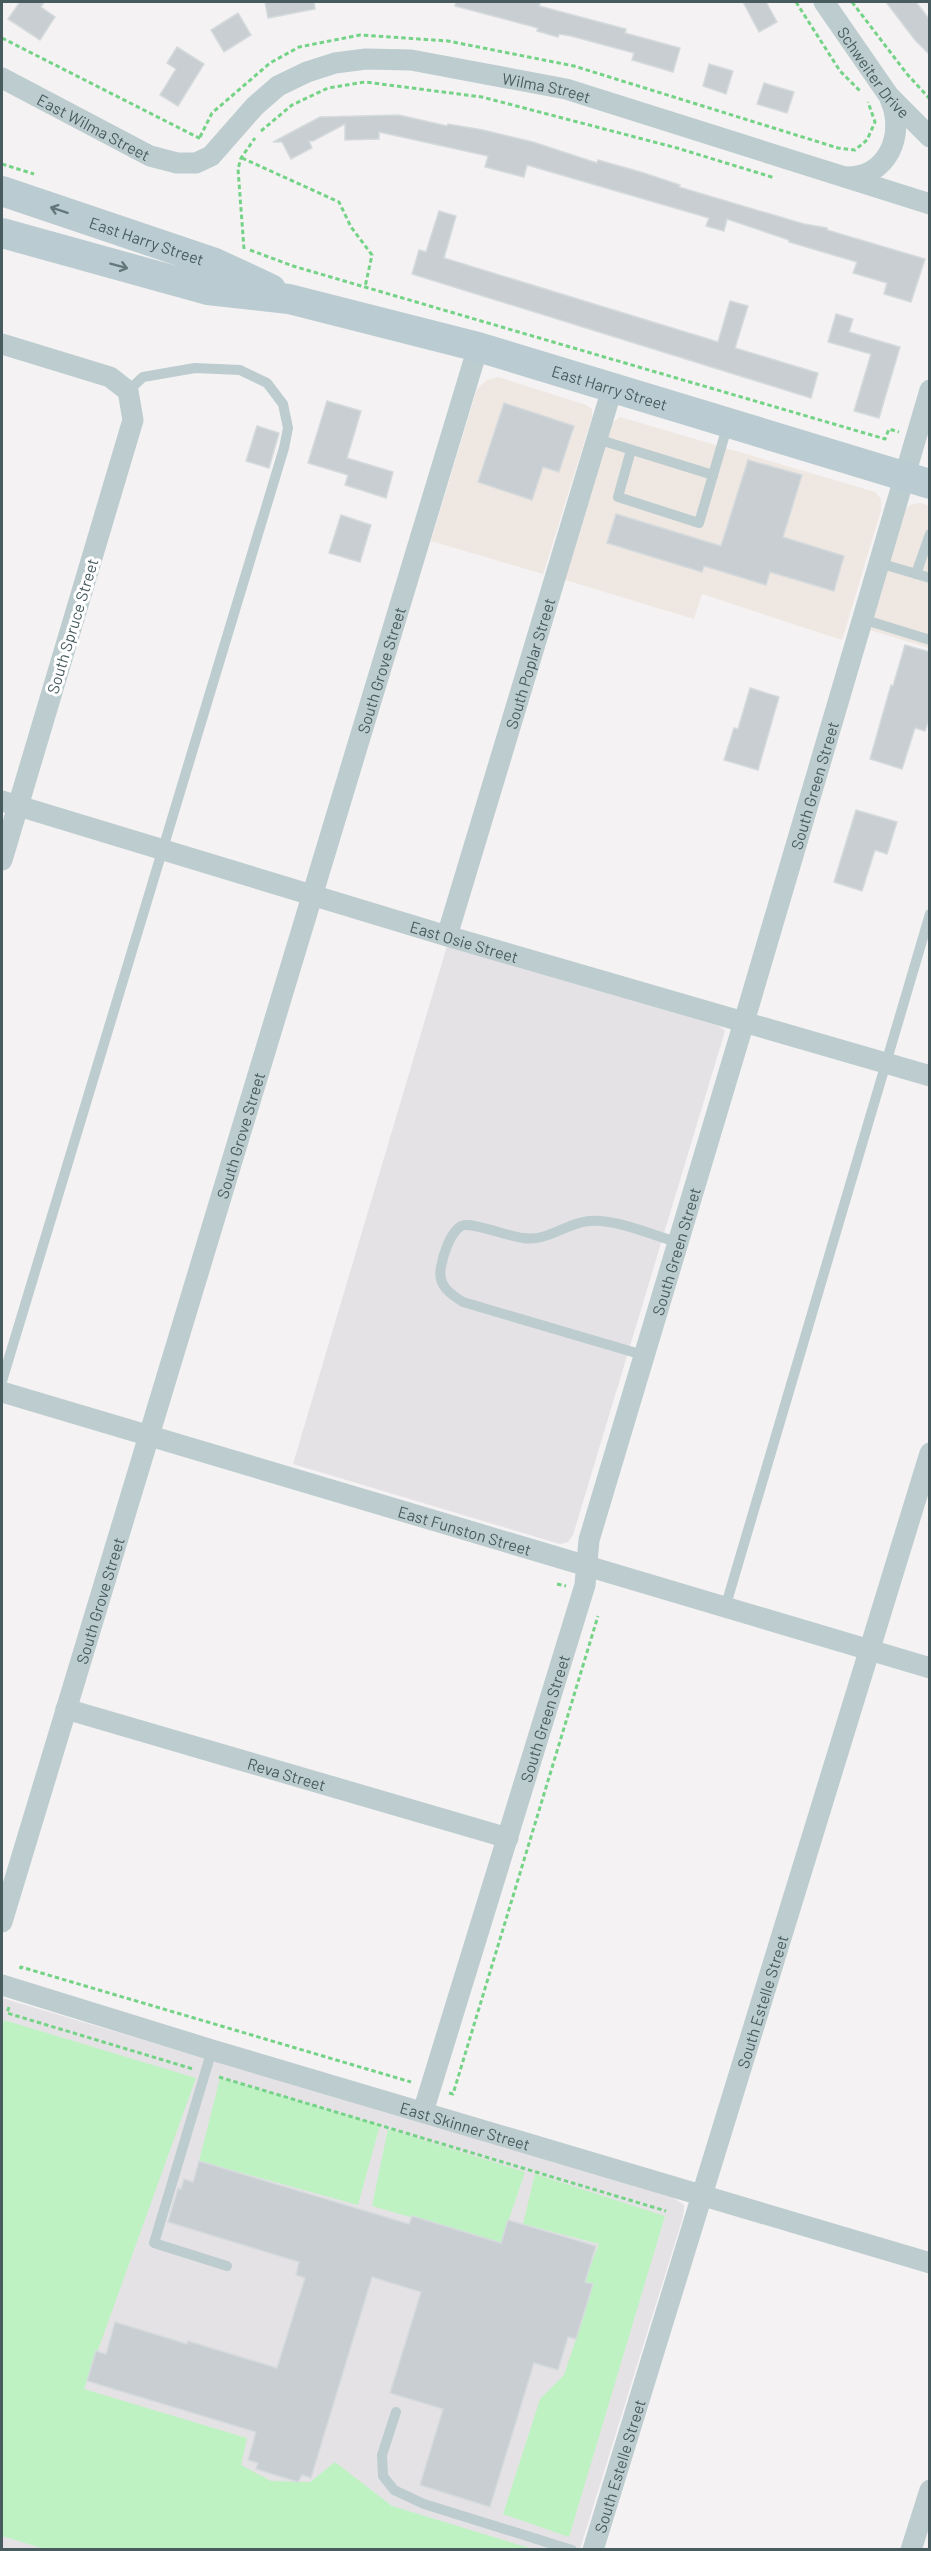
<svg xmlns="http://www.w3.org/2000/svg" width="931" height="2551" font-family="Barlow,sans-serif">
<style>
.commercial{fill:#efe7e1}
.education{fill:#e5e2e5}
.green{fill:#bff2c3}
.building{fill:#c8ced1;stroke:#d5dadd;stroke-width:1.5}
.lines{fill:none;stroke-linecap:round;stroke-linejoin:round}
.path{stroke:#75d387;stroke-width:3;stroke-dasharray:4.5 3;stroke-linecap:butt}
.lane{stroke:#bccccf;stroke-width:10}
.street{stroke:#bccccf;stroke-width:21}
.secondary{stroke:#baccd1;stroke-width:30}
.oneway{stroke:#64787c}
.labels{text-anchor:middle;dominant-baseline:central;stroke-width:6;stroke-linejoin:round;paint-order:stroke}
.street-label{font-size:16px;fill:#485c60;stroke:#fff}
</style>
<rect width="100%" height="100%" fill="#f4f2f2"/>
<!-- commercial -->
<g class="commercial">
<polygon points="498,377 586,405 592,409 592,417 543,574 431,541 477,389 487,380"/>
<polygon points="620,417 875,492 881,499 881,510 842,640 702,594 694,619 565,580 612,423"/>
<polygon points="922,503 929,506 929,648 870,630 904,510 912,504"/>
</g>
<!-- education -->
<g class="education">
<polygon points="447,946 719,1026 725,1031 573,1535 568,1542 560,1544 293,1464"/>
<polygon points="2,1998 672,2197 684,2205 683,2217 580,2549 2,2549"/>
</g>
<!-- green -->
<g class="green">
<polygon points="4,2020 196,2078 84,2389 247,2438 241,2465 271,2481 310,2482 335,2462 392,2506 533,2549 48,2550 2,2536 2,2028"/>
<polygon points="220,2078 380,2125 358,2205 199,2161"/>
<polygon points="388,2129 525,2172 501,2243 372,2206"/>
<polygon points="535,2174 665,2216 569,2537 503,2514 540,2399 564,2375 576,2339 587,2274 599,2244 523,2224"/>
</g>
<!-- building -->
<g class="building">
<polygon points="20,2 44,2 41,7 55,17 40,40 8,19"/>
<polygon points="265,2 314,2 315,9 268,18"/>
<polygon points="456,2 541,2 539,6 626,29 625,33 680,48 673,72 632,60 634,53 571,36 559,34 558,37 537,31 538,28 455,6"/>
<polygon points="743,2 766,2 777,22 759,32"/>
<polygon points="886,2 916,2 930,20 930,55 915,40"/>
<polygon points="238,13 251,35 224,52 211,30"/>
<polygon points="177,47 204,64 178,106 160,95 176,69 167,63"/>
<polygon points="709,64 733,71 726,94 703,86"/>
<polygon points="764,83 794,92 787,113 757,104"/>
<polygon points="399,115 447,126 448,124 483,130 533,142 597,163 598,160 644,173 680,185 679,187 804,224 827,228 827,230 925,259 911,302 884,294 887,283 853,273 857,262 789,242 789,240 727,219 724,231 706,226 709,218 527,165 524,177 485,167 488,156 379,132 379,139 345,140 345,124 313,141 309,141 312,148 291,159 282,142 273,142 320,117"/>
<polygon points="439,211 456,216 444,258 718,342 730,301 748,306 735,348 818,373 811,398 412,274 419,250 426,252"/>
<polygon points="836,314 853,319 849,332 900,347 879,418 854,411 871,354 828,342"/>
<polygon points="327,401 361,411 347,458 393,472 386,498 345,485 348,475 308,463"/>
<polygon points="504,403 574,426 559,472 543,467 532,500 478,482"/>
<polygon points="257,426 279,433 269,468 246,461"/>
<polygon points="748,460 802,475 783,537 844,556 834,591 770,572 766,585 704,566 702,572 607,543 616,514 721,546"/>
<polygon points="341,515 371,525 360,562 329,553"/>
<polygon points="905,645 930,652 930,716 925,731 915,728 902,769 870,759 891,685 893,686"/>
<polygon points="750,688 779,697 758,770 724,760 734,728 738,729"/>
<polygon points="856,810 897,822 887,854 875,850 862,891 834,882"/>
<polygon points="199,2161 409,2224 412,2216 501,2243 508,2220 596,2246 585,2282 593,2284 576,2339 568,2337 558,2370 534,2363 490,2507 420,2485 443,2409 390,2393 421,2292 372,2277 311,2478 302,2475 298,2482 256,2469 258,2463 248,2460 256,2432 87,2381 96,2351 106,2354 115,2322 187,2344 188,2341 277,2368 305,2278 296,2275 299,2262 168,2222 178,2188 181,2189 184,2179 193,2182"/>
</g>
<g class="lines">
<!-- path -->
<g class="path">
<polyline points="796,2 840,71 861,92"/>
<polyline points="852,2 907,74 930,99"/>
<polyline points="2,38 201,139"/>
<polyline points="261,131 292,105 328,88 365,82 482,97 677,148 775,178"/>
<polyline points="200,137 212,113 270,63 299,47 360,35 448,41 574,66 838,148 855,150 867,140 875,122 868,102"/>
<polyline points="242,158 339,202 351,227 372,255 365,287"/>
<polyline points="2,164 34,174"/>
<polyline points="244,249 238,169 241,158 255,138"/>
<polyline points="250,250 293,266 885,439 889,429 899,432"/>
<polyline points="557,1584 566,1586"/>
<polyline points="20,1969 21,1967 411,2082"/>
<polyline points="9,2007 7,2013 193,2069"/>
<polyline points="219,2077 666,2211"/>
<polyline points="449,2093 453,2094 598,1616"/>
</g>
<!-- lane -->
<g class="lane">
<polyline points="597,439 713,475 699,523 618,497 631,450"/>
<polyline points="713,475 728,424"/>
<polyline points="879,563 930,578"/>
<polyline points="916,574 930,534"/>
<polyline points="862,619 930,640"/>
<path d="M643 1355 463 1302C450 1294 437 1285 441 1267 443 1255 450 1233 461 1226 470 1221 510 1237 523 1238 547 1242 566 1223 589 1221 614 1218 652 1235 677 1242"/>
<polyline points="2,1381 284,448 288,428 283,404 267,383 240,370 195,368 143,377 128,391"/>
<polyline points="725,1608 930,914"/>
<polyline points="212,2050 154,2243 227,2266"/>
<polyline points="396,2412 382,2455 383,2476 394,2490 424,2504 572,2550"/>
</g>
<!-- street -->
<g class="street">
<path id="s1" d="M824 2 889 96 930 137"/>
<path id="s2" d="M2 78 150 156 177 163H196L211 156 255 106 278 86 307 72 335 63 366 59 411 60 566 89 930 204"/>
<path d="M845 177C888 178 906 134 890 99"/>
<polyline points="2,344 110,377 128,391 133,420 2,860"/>
<path id="s3" d="M2 801 447 936 930 1076"/>
<path id="s4" d="M447 936 612 389"/>
<path id="s5" d="M2 1392 930 1668"/>
<path id="s6" d="M66 1709 508 1838"/>
<path id="s7" d="M2 1922 478 347"/>
<path id="s8" d="M2 1985 212 2050 930 2263"/>
<path id="s9" d="M423 2112 585 1585 589 1540 744 1022 930 390"/>
<path id="s10" d="M593 2550 930 1453"/>
<polyline points="911,2550 930,2490"/>
</g>
<!-- secondary -->
<g class="secondary">
<path id="s11" d="M2 191 215 263 271 289"/>
<path id="s12" d="M2 233 208 290 289 299 478 347 930 484"/>
</g>
</g>
<!-- one-way arrows -->
<defs><path id="oneway-shaft" d="M-6 0H5M1.5-3L5.5 0L1.5 3" fill="none" stroke-width="1.6" stroke-linecap="round" stroke-linejoin="round" transform="scale(1.5)"/></defs>
<g class="oneway">
<use href="#oneway-shaft" transform="translate(59 210) rotate(-162)"/>
<use href="#oneway-shaft" transform="translate(119 266) rotate(15)"/>
</g>
<g class="labels">
<!-- street labels -->
<g class="street-label">
<text stroke="none"><textPath href="#s1" startOffset="86">Schweiter Drive</textPath></text>
<text stroke="none"><textPath href="#s2" startOffset="604">Wilma Street</textPath></text>
<text stroke="none"><textPath href="#s2" startOffset="104">East Wilma Street</textPath></text>
<text stroke="none"><textPath href="#s11" startOffset="153">East Harry Street</textPath></text>
<text stroke="none"><textPath href="#s12" startOffset="628">East Harry Street</textPath></text>
<text transform="translate(72 626) rotate(-73)">South Spruce Street</text>
<text stroke="none"><textPath href="#s4" startOffset="285">South Poplar Street</textPath></text>
<text stroke="none"><textPath href="#s7" startOffset="1308">South Grove Street</textPath></text>
<text stroke="none"><textPath href="#s9" startOffset="1384">South Green Street</textPath></text>
<text stroke="none"><textPath href="#s3" startOffset="483">East Osie Street</textPath></text>
<text stroke="none"><textPath href="#s7" startOffset="822">South Grove Street</textPath></text>
<text stroke="none"><textPath href="#s9" startOffset="898">South Green Street</textPath></text>
<text stroke="none"><textPath href="#s5" startOffset="483">East Funston Street</textPath></text>
<text stroke="none"><textPath href="#s7" startOffset="336">South Grove Street</textPath></text>
<text stroke="none"><textPath href="#s9" startOffset="412">South Green Street</textPath></text>
<text stroke="none"><textPath href="#s6" startOffset="230">Reva Street</textPath></text>
<text stroke="none"><textPath href="#s10" startOffset="574">South Estelle Street</textPath></text>
<text stroke="none"><textPath href="#s8" startOffset="484">East Skinner Street</textPath></text>
<text stroke="none"><textPath href="#s10" startOffset="88">South Estelle Street</textPath></text>
</g>
</g>
<!-- border -->
<rect width="931" height="2551" fill="none" stroke="#485c60" stroke-width="6"/>
</svg>
